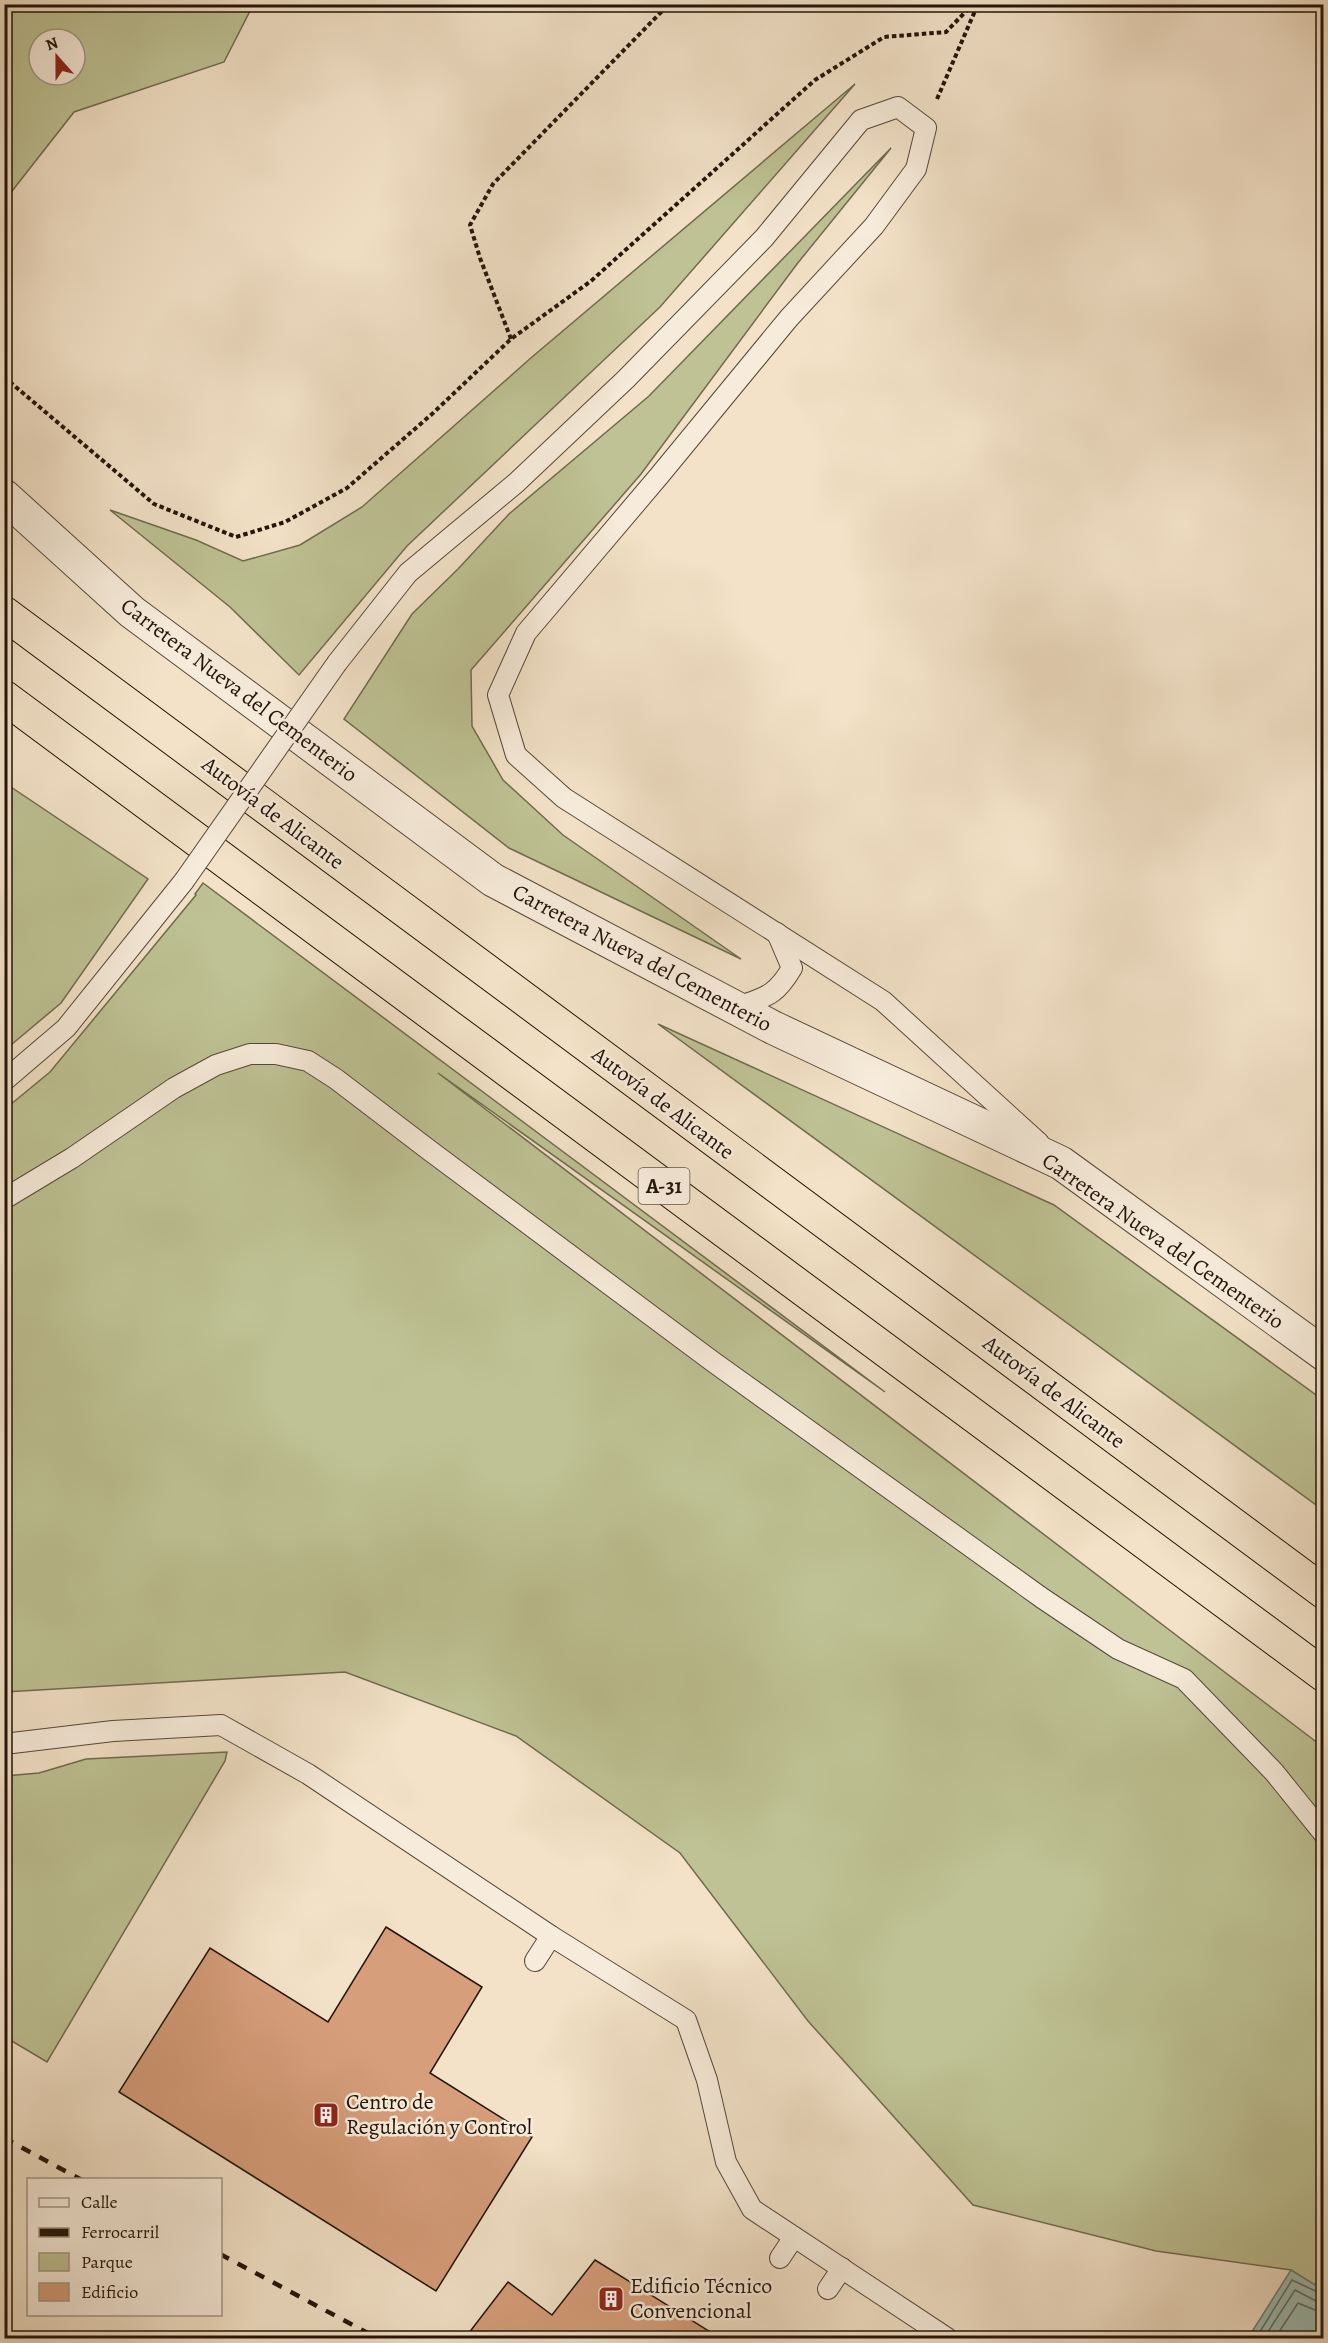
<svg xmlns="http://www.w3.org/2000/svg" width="1328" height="2343" font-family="Alegreya,serif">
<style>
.green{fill:#bec294;stroke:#706b4f;stroke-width:1.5;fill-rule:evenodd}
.water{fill:#9bbeb5;stroke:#6b7a71;stroke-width:1.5}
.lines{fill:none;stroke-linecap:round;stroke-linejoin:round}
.shore{stroke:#5e6960;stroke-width:1.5}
.building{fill:#d69e7b;stroke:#22140a;stroke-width:1.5}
.service-casing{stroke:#56483a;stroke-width:22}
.tertiary-casing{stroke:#56483a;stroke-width:35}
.motorway-casing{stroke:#22140a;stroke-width:35}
.path{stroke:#22140a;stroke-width:4;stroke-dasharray:4.5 3;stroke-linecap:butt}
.service{stroke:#f7ecdb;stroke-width:20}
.tertiary{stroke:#f7ecdb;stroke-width:33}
.motorway{stroke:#f3e2c8;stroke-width:33}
.rail{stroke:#22140a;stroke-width:4.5;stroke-dasharray:10 10;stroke-linecap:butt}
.service-bridge-casing{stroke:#56483a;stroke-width:22;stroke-linecap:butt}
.service-bridge{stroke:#f7ecdb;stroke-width:20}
.labels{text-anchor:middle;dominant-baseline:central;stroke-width:5;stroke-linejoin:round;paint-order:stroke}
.shield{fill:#f7ecdb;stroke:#625549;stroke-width:1.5}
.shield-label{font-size:21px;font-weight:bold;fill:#22140a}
.street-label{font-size:22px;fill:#22140a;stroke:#f7ecdb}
.poi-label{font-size:22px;fill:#22140a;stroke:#f7ecdb;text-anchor:start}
</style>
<rect width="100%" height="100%" fill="#f3e2c8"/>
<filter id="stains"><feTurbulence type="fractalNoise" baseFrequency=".00333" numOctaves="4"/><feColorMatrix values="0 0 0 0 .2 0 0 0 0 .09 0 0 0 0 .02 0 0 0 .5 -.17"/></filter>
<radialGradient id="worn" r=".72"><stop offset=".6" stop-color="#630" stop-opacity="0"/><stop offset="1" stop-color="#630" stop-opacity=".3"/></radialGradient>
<!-- green -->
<g class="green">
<path d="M5 4H253V5L224 62 74 112 5 200ZM39 39H75V75H39Z"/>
<polygon points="855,84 660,307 407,546 299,675 230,607 110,510 196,540 243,561 300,545 362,507 532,357"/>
<polygon points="891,148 797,264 641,474 471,670 472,726 503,780 563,835 741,959 509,848 344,719 412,614 458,569 509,514 649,396"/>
<polygon points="5,783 148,879 61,1003 5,1050"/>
<polygon points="203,883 885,1392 438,1073 1323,1747 1323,2290 1291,2270 1156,2251 973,2205 808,2021 680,1853 516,1736 345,1672 5,1692 5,1109 50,1072 196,895 195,894"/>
<polygon points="658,1024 1054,1205 1323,1400 1323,1510"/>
<polygon points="227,1752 225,1761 47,2062 5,2037 5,1776 39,1773 86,1759"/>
</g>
<!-- water -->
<polygon class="water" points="1291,2270 1323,2290 1323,2338 1248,2338"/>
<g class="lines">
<!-- shore -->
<g class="shore">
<polyline points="1256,2338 1292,2280 1324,2295"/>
<polyline points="1264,2338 1295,2290 1316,2301 1324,2302"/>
<polyline points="1275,2338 1298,2303 1315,2310 1324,2311"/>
</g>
</g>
<!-- building -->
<g class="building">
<polygon points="386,1927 482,1987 430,2073 532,2137 436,2291 119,2092 210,1948 328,2022"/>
<polygon points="595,2260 720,2338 702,2338 697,2336 695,2338 465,2338 508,2282 552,2315"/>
</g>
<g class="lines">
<!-- service casing -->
<g class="service-casing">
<g id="service">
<polyline points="337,663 408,573 516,483 626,379 764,238 861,120 898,107 926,128 916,169 874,226 789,318 659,476 526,633 498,695 516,755 564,798 883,1001 1039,1143"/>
<path d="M735 1008C765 997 775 997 792 968L777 933"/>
<polyline points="4,1081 66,1028 184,881"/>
<polyline points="4,1199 72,1158 174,1088 216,1065 250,1054 276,1054 308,1061 336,1079 429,1150 712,1361 1042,1598 1118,1649 1184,1679 1274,1772 1324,1834"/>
<polyline points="4,1744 113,1731 221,1725 308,1774 551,1936 686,2020 707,2080 726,2162 752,2209 947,2338"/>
<polyline points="535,1961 551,1936"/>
<polyline points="780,2258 794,2237"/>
<polyline points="828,2289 842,2268"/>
</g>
</g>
<!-- tertiary casing -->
<g class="tertiary-casing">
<polyline id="tertiary" points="4,496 132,612 493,880 774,1028 1061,1163 1324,1354"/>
</g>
<!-- motorway casing -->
<g class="motorway-casing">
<g id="motorway">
<polyline points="4,613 1324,1592"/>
<polyline points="4,697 1324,1675"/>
</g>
</g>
<!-- path -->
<g class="path">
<polyline points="937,99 978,4"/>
<polyline points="511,339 480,258 470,225 493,184 669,4"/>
<polyline points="4,377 154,504 236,537 285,522 347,488 432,414 511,339 591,281 815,80 884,37 946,32 973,4"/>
<polyline points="4,451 11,462"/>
</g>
<!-- service -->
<use href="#service" class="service"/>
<!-- tertiary -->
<use href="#tertiary" class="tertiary"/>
<!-- motorway -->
<use href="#motorway" class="motorway"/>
<!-- rail -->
<g class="rail">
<polyline points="4,2138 82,2180"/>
<polyline points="220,2254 377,2338"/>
</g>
<!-- service-bridge casing -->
<g class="service-bridge-casing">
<polyline id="service-bridge" points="184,881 337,663"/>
</g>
<!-- service-bridge -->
<use href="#service-bridge" class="service-bridge"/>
</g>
<!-- icons -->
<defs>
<g id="building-square" transform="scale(1.35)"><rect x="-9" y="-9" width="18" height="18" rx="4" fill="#8f2418" stroke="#f7ecdb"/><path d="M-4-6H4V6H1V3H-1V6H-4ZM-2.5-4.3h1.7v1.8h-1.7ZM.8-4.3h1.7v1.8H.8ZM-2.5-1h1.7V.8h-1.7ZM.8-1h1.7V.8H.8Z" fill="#fff"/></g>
</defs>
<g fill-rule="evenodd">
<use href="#building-square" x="326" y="2115"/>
<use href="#building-square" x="611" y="2299"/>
</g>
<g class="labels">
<!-- shield labels -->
<rect class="shield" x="638.5" y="1168" width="51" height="36" rx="4.5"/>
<g class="shield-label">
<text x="664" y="1186">A-31</text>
</g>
<!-- street labels -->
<g class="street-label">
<text transform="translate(239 690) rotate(37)">Carretera Nueva del Cementerio</text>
<text transform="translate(273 813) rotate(37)">Autovía de Alicante</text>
<text transform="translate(642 958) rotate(28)">Carretera Nueva del Cementerio</text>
<text transform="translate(663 1103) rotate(37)">Autovía de Alicante</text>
<text transform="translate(1163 1241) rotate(35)">Carretera Nueva del Cementerio</text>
<text transform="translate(1054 1392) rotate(37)">Autovía de Alicante</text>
</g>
<!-- poi labels -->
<g class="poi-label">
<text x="346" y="2102">Centro de<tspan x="346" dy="25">Regulación y Control</tspan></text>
<text x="630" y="2286">Edificio Técnico<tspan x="630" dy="25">Convencional</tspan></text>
</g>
</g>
<!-- margin -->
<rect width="1328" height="2343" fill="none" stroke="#f3e2c8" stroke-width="24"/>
<rect x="6" y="6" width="1316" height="2331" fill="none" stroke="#22140a" stroke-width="3"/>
<rect x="12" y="12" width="1304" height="2319" fill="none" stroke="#22140a" stroke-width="1.5"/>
<!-- legend -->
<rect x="27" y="2178" width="195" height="138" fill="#f7ecdb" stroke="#a29687" stroke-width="1.5"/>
<rect x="39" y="2198" width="30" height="9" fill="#f7ecdb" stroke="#a29687" stroke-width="1.5"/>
<text x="81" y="2208" font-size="18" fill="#22140a">Calle</text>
<rect x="39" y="2228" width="30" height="9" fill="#22140a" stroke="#a29687" stroke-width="1.5"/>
<text x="81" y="2238" font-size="18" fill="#22140a">Ferrocarril</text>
<rect x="39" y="2253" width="30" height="18" fill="#bec294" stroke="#a29687" stroke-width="1.5"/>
<text x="81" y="2268" font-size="18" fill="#22140a">Parque</text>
<rect x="39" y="2283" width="30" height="18" fill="#d69e7b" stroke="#a29687" stroke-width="1.5"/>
<text x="81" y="2298" font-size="18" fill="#22140a">Edificio</text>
<!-- north arrow -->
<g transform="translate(57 57) rotate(339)"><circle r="28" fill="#f7ecdb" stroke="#a29687" stroke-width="1.5"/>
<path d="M0-4.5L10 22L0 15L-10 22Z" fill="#8f2418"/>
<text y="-9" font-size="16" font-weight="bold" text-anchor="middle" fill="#22140a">N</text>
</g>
<rect width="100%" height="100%" filter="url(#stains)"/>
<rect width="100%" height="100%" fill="url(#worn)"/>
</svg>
